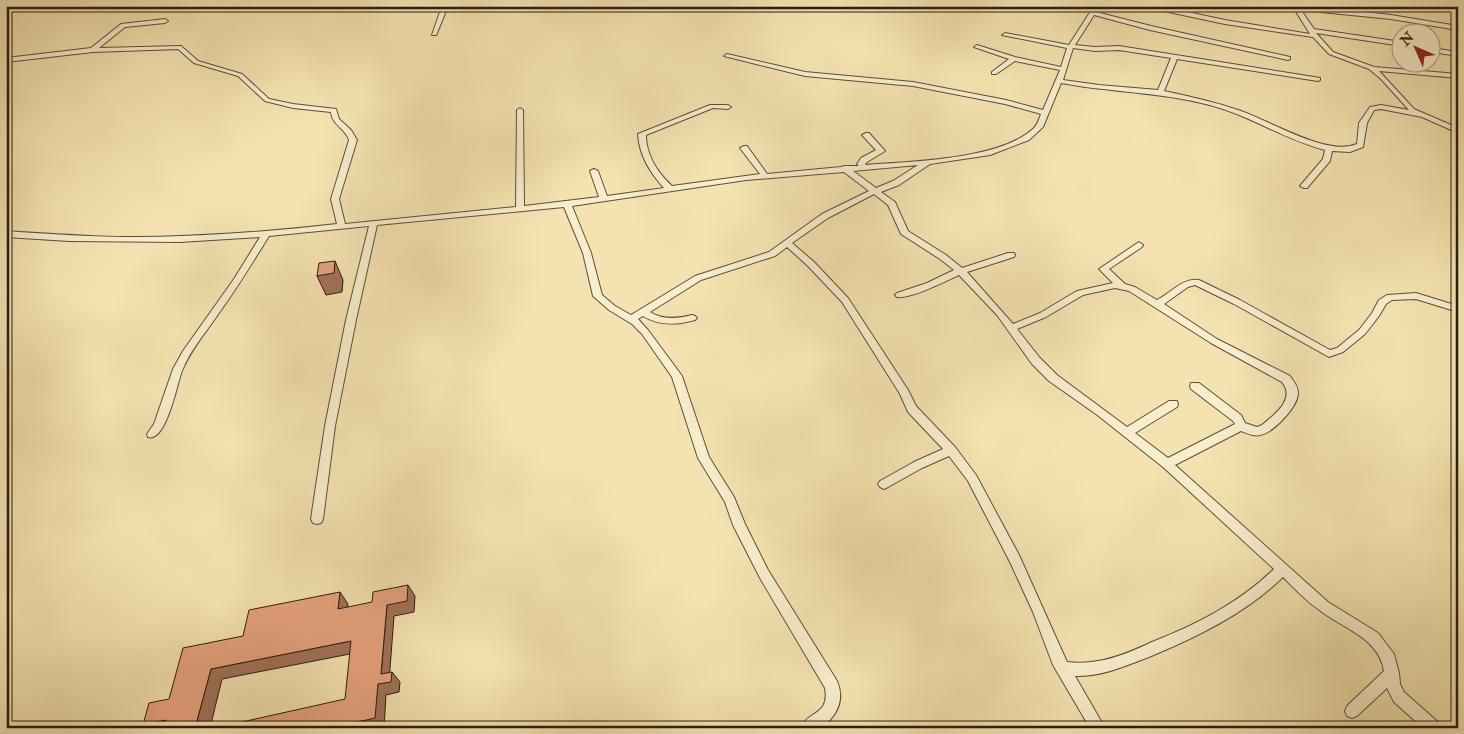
<svg xmlns="http://www.w3.org/2000/svg" width="1464" height="734" font-family="'IM FELL Double Pica',serif">
<style>
.lines{fill:none;stroke-linecap:round;stroke-linejoin:round}
.minor-casing{stroke:#5a4f3a;stroke-width:2}
.minor{fill:#f8edcc;fill-rule:evenodd}
.shaded-wall{fill:#a17158;stroke:#271e12}
.building{fill:#e6a27d;stroke:#271e12}
</style>
<rect width="100%" height="100%" fill="#f4e3b0"/>
<filter id="stains"><feTurbulence type="fractalNoise" baseFrequency=".004" numOctaves="4"/><feColorMatrix values="0 0 0 0 .2 0 0 0 0 .09 0 0 0 0 .02 0 0 0 .5 -.17"/></filter>
<radialGradient id="worn" r=".72"><stop offset=".6" stop-color="#630" stop-opacity="0"/><stop offset="1" stop-color="#630" stop-opacity=".3"/></radialGradient>
<g class="lines">
<!-- minor casing -->
<g class="minor-casing">
<g id="minor">
<polygon points="442,6 448,6 437,33 436,35 432,35"/>
<path d="M1094 6H1100L1096 12 1151 26 1290 57V59L1288 60 1150 30 1094 15 1075 45 1095 47 1119 46 1320 78V80L1318 81 1177 59 1164 91C1189 96 1214 102 1238 110 1269 120 1327 157 1357 144L1359 123 1370 107 1381 105 1409 110 1381 79 1369 69 1329 54 1313 37 1225 24 1164 11 1123 6 1164 7 1225 20 1310 34 1295 10 1231 9 1228 7 1310 6 1391 15 1458 26V30L1391 19 1301 10 1314 29 1402 42V46L1316 33 1333 52 1374 67 1458 74V78L1379 71 1414 109 1458 128V133L1422 117 1381 109 1374 110 1367 123 1363 147 1350 152 1332 151 1330 161 1307 188H1304L1300 186 1323 159 1325 150C1289 141 1257 120 1223 109 1182 96 1144 94 1103 89 1089 88 1075 85 1061 83L1043 127 1029 140 990 155 930 164 899 185 881 192 895 202 908 231 946 255 962 268 1008 253H1014L1015 255 1014 257 967 272 1013 324 1040 313 1077 291 1113 283 1099 269 1139 242 1143 245 1142 247 1109 269 1125 284 1135 287 1157 300C1171 293 1182 278 1199 280L1240 300 1330 350 1337 348 1359 330 1372 313 1379 300 1387 295 1416 293 1458 306V312L1416 299 1392 300 1386 304 1379 316 1365 334 1343 352 1329 357 1234 304 1195 285 1188 287 1164 304 1217 339 1290 376C1294 382 1298 386 1298 393 1298 407 1273 433 1260 435 1254 437 1247 433 1241 431L1175 465 1328 602 1378 633 1394 654 1399 673 1400 684 1404 692 1439 723 1441 728H1423L1394 702 1387 688 1357 716 1352 718 1347 716 1345 711 1347 706 1384 671C1379 637 1341 628 1318 609 1305 600 1294 588 1283 577 1245 614 1197 637 1149 657 1125 666 1101 677 1075 676L1105 728H1090L1053 665 1033 612 1010 562 968 481 949 456 922 468 888 487 884 489 880 487 878 484 880 481 914 462 943 449 908 412 900 394 842 302 808 266 787 247 775 256 701 280 650 312C663 320 677 319 692 315L695 316 697 318 695 320C677 325 659 326 643 316L638 319 648 330 682 376 709 457 734 497 745 524 768 570 837 681C845 700 837 716 821 728H801C808 710 830 716 825 688L760 578 733 525 725 502 698 458 672 377 642 334 632 324 609 310 593 296 583 253 564 207 377 225 356 320 335 426 323 519 321 523 317 524 313 523 311 519 325 426 346 320 369 226 269 236C253 262 237 288 219 313 207 331 190 350 182 371 177 384 166 443 148 437L147 434 154 424 173 369 183 351 234 279 260 237 180 242 69 241 6 237V231C64 235 123 239 181 236 234 234 285 230 337 224L331 199 349 140C345 128 332 125 331 112L293 108 265 101 238 76 194 63 178 49 93 52 6 62V58L91 48 121 24 165 19 168 21 165 23 125 27 99 48 181 46 198 61 242 74 269 99 293 104 336 109 339 119 351 130 357 140 339 199 345 224 516 207 517 110 520 108 523 110 524 206 599 197 590 171 594 169 598 171 607 196 664 188C650 173 639 154 638 134L710 105H728L731 107 728 109 713 108 646 135C646 155 658 173 672 186L760 174 740 148 744 146H747L767 174 841 167 844 166H859L857 164 861 158 876 150 862 135 866 133H869L885 151 867 162 865 164 866 165C912 161 1001 160 1034 128 1038 124 1039 119 1041 114L1005 104 913 86 805 76 724 56 727 54 805 72 913 82 1006 100 1043 110 1060 70 1015 61 996 74H992V72L1009 59 974 47 977 45 1015 57 1061 67 1067 48 1002 35 1005 33 1069 45ZM1073 48 1095 51 1119 50 1171 58 1158 90 1099 85 1063 80ZM918 165 893 181 876 188 853 171ZM844 172 869 191 822 214 769 252 695 276 631 315 615 306 602 295 591 253 572 206 746 180ZM874 194 888 205 901 234 940 259 954 270 927 283 897 293 895 295 897 297C911 299 946 281 959 275L997 315 1032 364 1049 381 1096 414 1163 467 1274 569C1239 603 1197 624 1152 642 1135 650 1117 658 1098 661 1087 663 1077 663 1067 662L1019 555 976 475 955 447 916 406 908 390 848 298 814 262 792 243 828 218ZM1115 288 1129 291 1211 343 1282 382C1296 399 1275 414 1262 425L1257 427 1245 423 1241 415 1199 383H1191L1190 386 1191 389 1233 421 1235 424 1168 458 1135 433 1177 407 1178 404 1177 401H1169L1127 427 1057 375 1040 358 1017 329 1046 317 1083 295Z"/>
<polygon points="1432,48 1458,52 1458,56 1432,52"/>
</g>
</g>
<!-- minor -->
<use href="#minor" class="minor"/>
</g>
<!-- shaded-wall -->
<g class="shaded-wall">
<polygon points="335,261 343,280 342,292 326,295 317,276"/>
<polygon points="408,585 415,596 414,612 394,616 389,682 392,672 400,682 399,692 386,695 384,728 332,728 378,684 381,674 387,605"/>
<polygon points="340,592 348,604 346,620 338,609"/>
<polygon points="351,641 360,652 222,679 210,728 195,728 211,669"/>
<polygon points="166,720 176,728 147,728 143,725"/>
</g>
<!-- building -->
<g class="building">
<polygon points="335,261 334,273 317,276 319,263"/>
<polygon points="408,585 407,601 387,605 381,674 392,672 391,682 378,684 375,718 332,728 215,728 345,699 351,641 211,669 195,728 164,728 166,720 143,725 149,703 169,699 183,648 243,636 249,610 340,592 338,609 372,602 373,592"/>
</g>
<!-- margin -->
<rect width="1464" height="734" fill="none" stroke="#f4e3b0" stroke-width="25"/>
<rect x="8" y="8" width="1449" height="719" fill="none" stroke="#271e12" stroke-width="2.5"/>
<rect x="12" y="12" width="1439" height="709" fill="none" stroke="#271e12"/>
<!-- north arrow -->
<g transform="translate(1416 48) rotate(315)"><circle r="24" fill="#f8edcc" stroke="#a49a82"/>
<path d="M0-4L9 19L0 12L-9 19Z" fill="#8f2418"/>
<text y="-8" font-size="14" font-weight="bold" text-anchor="middle" fill="#271e12">N</text>
</g>
<rect width="100%" height="100%" filter="url(#stains)"/>
<rect width="100%" height="100%" fill="url(#worn)"/>
</svg>
